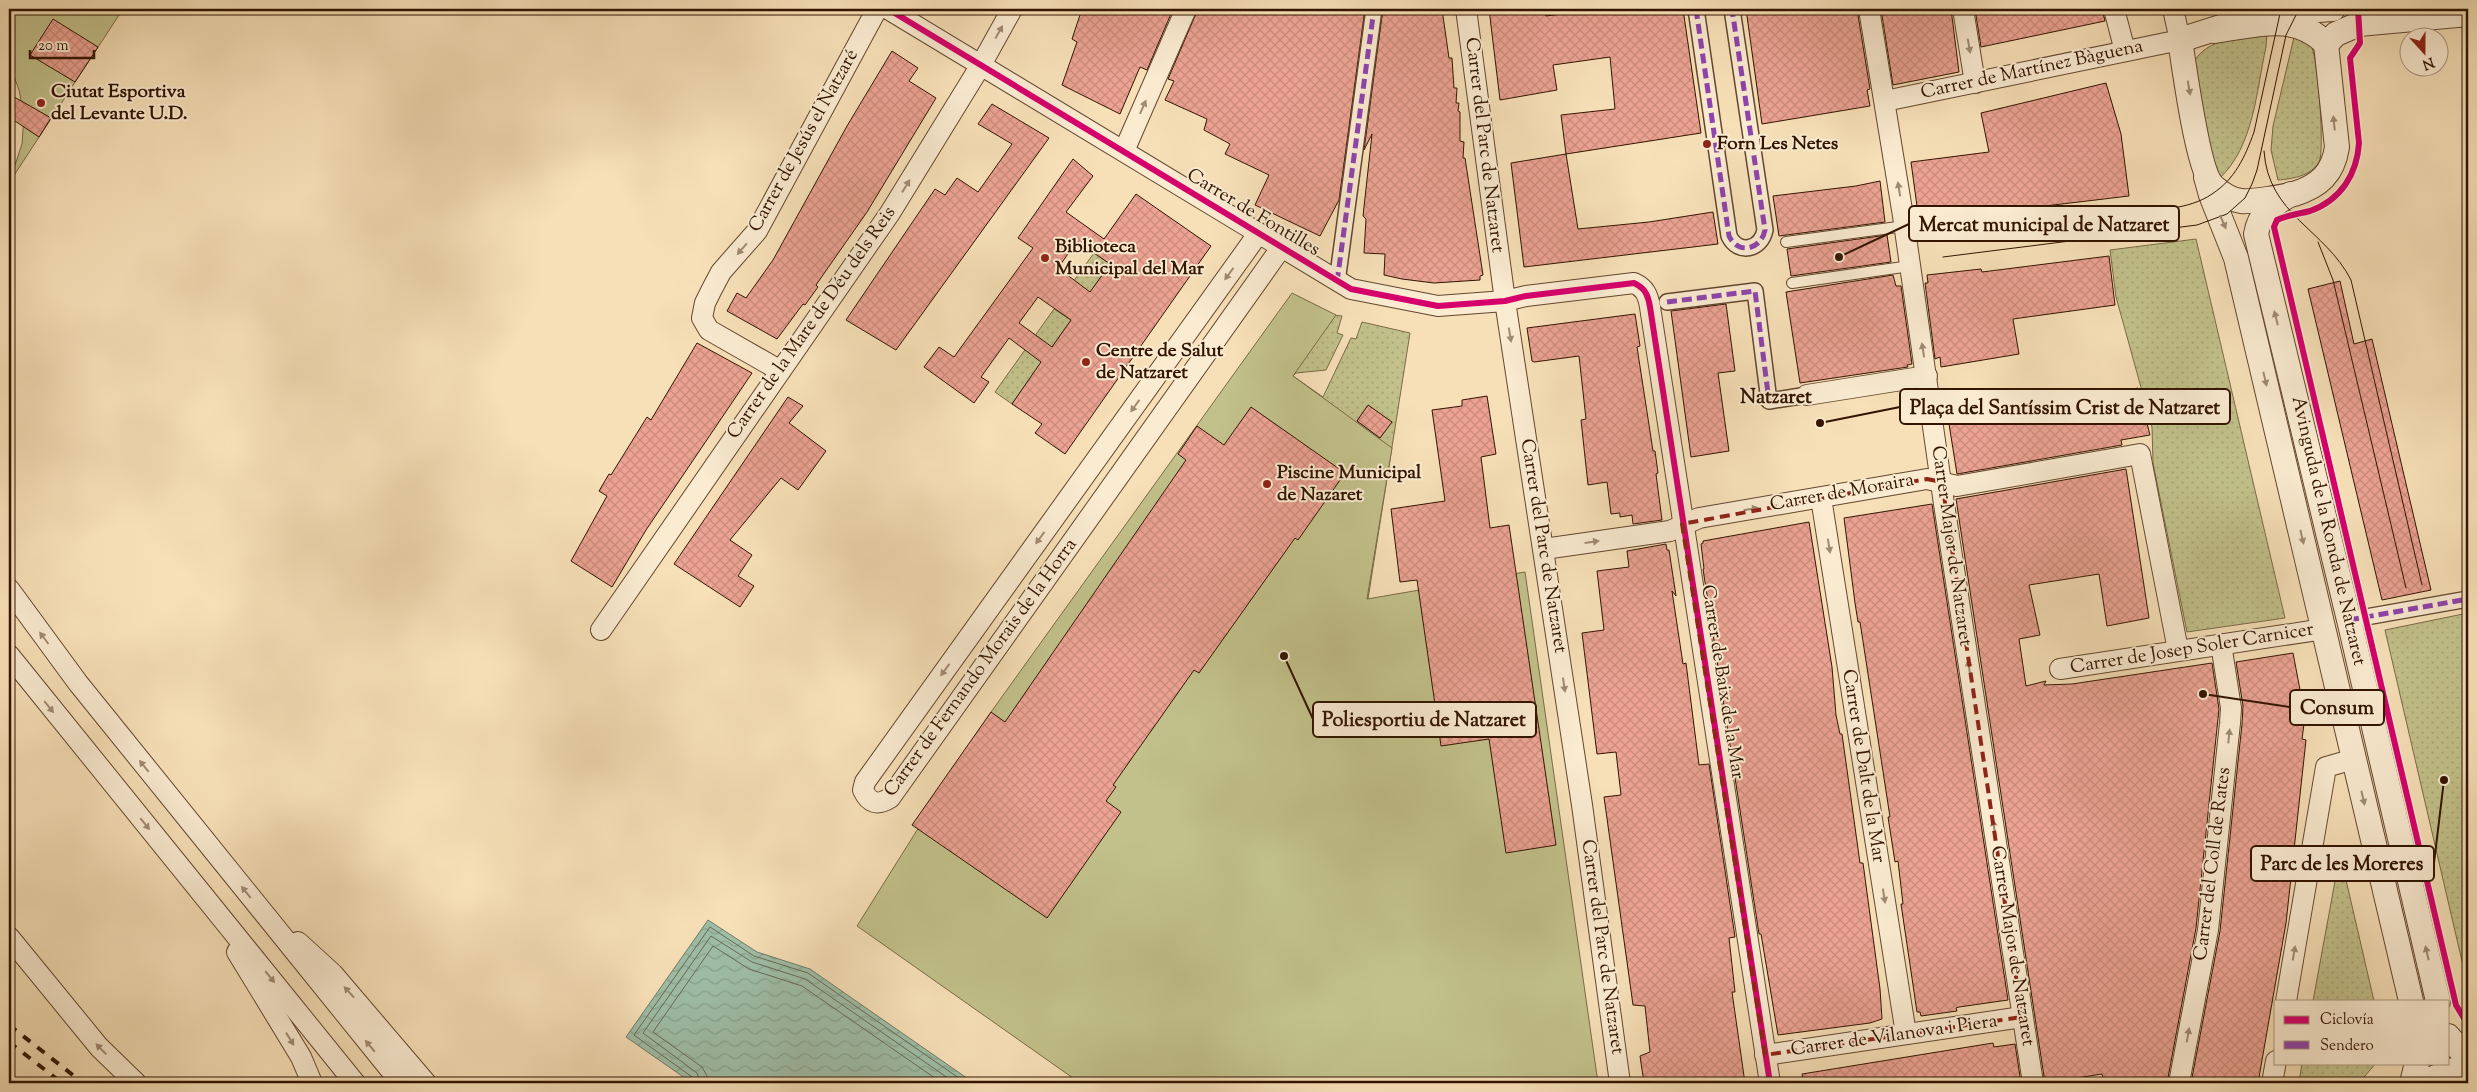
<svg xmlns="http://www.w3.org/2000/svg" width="2477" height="1092" font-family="'Sorts Mill Goudy',serif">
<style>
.grass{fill:url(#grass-dots);stroke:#7a6a46;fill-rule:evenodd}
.pitch{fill:#c2c18b;stroke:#7a6a46}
.water{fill:url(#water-waves);stroke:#737a65}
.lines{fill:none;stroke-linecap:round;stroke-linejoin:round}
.shore{stroke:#686954;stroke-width:1}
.building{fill:url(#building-cross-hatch);stroke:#321400;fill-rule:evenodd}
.service-casing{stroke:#63472e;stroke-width:12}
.pedestrian-casing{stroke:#63472e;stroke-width:18}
.minor-casing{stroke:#63472e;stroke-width:22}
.tertiary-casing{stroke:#63472e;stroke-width:26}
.secondary-casing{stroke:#321400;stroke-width:30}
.service{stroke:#faebd1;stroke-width:10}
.pedestrian{stroke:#faebd1;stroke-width:15}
.minor{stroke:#faebd1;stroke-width:20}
.tertiary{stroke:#faebd1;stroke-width:24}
.secondary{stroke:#faebd1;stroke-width:28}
.tram{stroke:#321400;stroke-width:1}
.rail{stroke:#321400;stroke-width:4;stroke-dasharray:9 9;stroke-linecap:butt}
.quiet{stroke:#8e44ad;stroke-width:5;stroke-dasharray:10 5;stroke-linecap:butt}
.cycleway-casing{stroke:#faebd1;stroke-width:9}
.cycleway{stroke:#d6006c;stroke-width:6}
.oneway{fill:#a08a73}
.marked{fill:none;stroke:#8f2418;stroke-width:4;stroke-dasharray:10 6;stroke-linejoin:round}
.poi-dot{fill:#8f2418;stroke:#faebd1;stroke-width:2}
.labels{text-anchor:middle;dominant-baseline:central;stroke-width:4;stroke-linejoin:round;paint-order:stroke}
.street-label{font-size:19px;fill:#321400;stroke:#faebd1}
.poi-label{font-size:19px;font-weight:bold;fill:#321400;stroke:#faebd1;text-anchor:start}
.neighbourhood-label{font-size:20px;font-weight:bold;fill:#321400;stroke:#faebd1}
.leader{fill:none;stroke:#321400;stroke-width:2}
.callout-dot{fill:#321400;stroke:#faebd1;stroke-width:2}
.callout{fill:#faebd1;stroke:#321400;stroke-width:2}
.callout-label{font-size:20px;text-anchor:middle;font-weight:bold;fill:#321400}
</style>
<defs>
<pattern id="grass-dots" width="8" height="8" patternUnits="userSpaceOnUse" patternTransform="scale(1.25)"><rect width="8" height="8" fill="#c2c18b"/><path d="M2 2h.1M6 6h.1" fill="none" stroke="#a7a576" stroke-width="1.8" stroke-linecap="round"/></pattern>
<pattern id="water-waves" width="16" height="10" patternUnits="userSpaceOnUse" patternTransform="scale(1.25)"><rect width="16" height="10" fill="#9ebea8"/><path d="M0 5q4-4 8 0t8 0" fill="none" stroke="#89a28f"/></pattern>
<pattern id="building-cross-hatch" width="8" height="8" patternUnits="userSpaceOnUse" patternTransform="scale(1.25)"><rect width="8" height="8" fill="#eca393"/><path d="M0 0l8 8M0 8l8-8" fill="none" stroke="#cb8b7d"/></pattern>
</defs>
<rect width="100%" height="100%" fill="#f7e0b8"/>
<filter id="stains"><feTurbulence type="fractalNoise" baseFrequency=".004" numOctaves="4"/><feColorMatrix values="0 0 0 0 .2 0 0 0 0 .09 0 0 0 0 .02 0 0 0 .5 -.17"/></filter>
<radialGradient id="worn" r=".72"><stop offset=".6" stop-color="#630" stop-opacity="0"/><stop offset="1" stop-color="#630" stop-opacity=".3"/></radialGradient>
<!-- grass -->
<g class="grass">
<path d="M2267 33 2266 47C2256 92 2254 146 2219 179L2214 172 2193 64C2206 37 2241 38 2267 33Z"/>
<path d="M2295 33C2301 37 2308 41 2312 48 2318 61 2325 151 2319 162 2311 176 2292 179 2278 180L2271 150 2273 126Z"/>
<polygon points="2196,239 2285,618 2187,632 2153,463 2152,427 2116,297 2110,250"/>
<polygon points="1094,253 1110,264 1087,298 1070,286"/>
<polygon points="1054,309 1071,320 1012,404 995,392"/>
<path d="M1306 312 1342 316 1337 333 1343 335 1326 370 1296 373 1293 376 1323 397 1351 338 1356 339 1362 322 1410 333 1368 599 1344 614 1284 410ZM1368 405 1391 422 1380 438 1357 421Z"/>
<polygon points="2468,613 2468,987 2385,630"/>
<polygon points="2340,854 2374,1001 2313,1001"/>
<polygon points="2302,1063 2376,1063 2359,1083 2299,1083"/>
</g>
<!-- pitch -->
<g class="pitch">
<polygon points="9,9 123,9 9,183 22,144 24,116 19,90 9,63"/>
<polygon points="1292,293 1336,315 1293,376 1392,448 1367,599 1525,572 1598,1083 1080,1083 857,926 991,712"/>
</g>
<!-- water -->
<polygon class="water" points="708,920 757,952 810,969 974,1083 692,1083 626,1037"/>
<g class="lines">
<!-- shore -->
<g class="shore">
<polyline points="694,1083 692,1077 634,1035 710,927 754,956 808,973 966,1083"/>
<polyline points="701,1083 697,1073 643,1033 711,936 752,962 805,979 955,1083"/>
<polyline points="708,1083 707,1076 702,1067 653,1032 713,946 749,969 802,986 942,1083"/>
</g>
</g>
<!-- building -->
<g class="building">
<polygon points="1082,9 1173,9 1147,70 1140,67 1120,114 1062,85 1077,42 1072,39"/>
<polygon points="1198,9 1365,9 1339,200 1320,236 1255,205 1269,175 1225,154 1230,144 1204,130 1207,119 1165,100 1174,81 1168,79"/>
<polygon points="1383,9 1442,9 1449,58 1452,58 1454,88 1457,88 1456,103 1459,103 1458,111 1460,112 1460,141 1464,142 1463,158 1465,158 1483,275 1480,276 1480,280 1434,283 1402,279 1384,275 1385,254 1364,253 1366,219 1363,216 1372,134 1364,150"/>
<polygon points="1489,9 1545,9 1546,16 1600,9 1683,9 1701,133 1566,154 1578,229 1649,222 1713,212 1718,244 1524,267 1511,163 1566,154 1561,115 1615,109 1610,57 1553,65 1557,90 1500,100"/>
<polygon points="1746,9 1857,9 1870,89 1867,90 1870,106 1762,124"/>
<polygon points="1881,9 1951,9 1959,72 1893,85"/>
<polygon points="1975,9 2102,9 2105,21 1981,47"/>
<polygon points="53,19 98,47 75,82 30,55"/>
<polygon points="892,51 918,68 909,81 936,98 867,212 816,285 818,287 805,305 803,304 777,339 727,311 737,293 746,298 773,260 847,126"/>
<polygon points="2106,83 2121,134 2129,196 1919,221 1911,162 1989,152 1981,113"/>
<polygon points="9,94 51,118 39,137 9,117"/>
<polygon points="992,104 1049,138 896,350 846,320 935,189 945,195 957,178 978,192 1012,144 978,124"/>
<path d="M1073 159 1093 176 1066 212 1104 239 1136 194 1211 246 1065 454 1035 433 1042 424 1012 404 1041 362 1009 338 981 377 989 382 974 403 924 367 939 347 954 357 1033 248 1018 238ZM1077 241 1110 264 1090 292 1058 268ZM1038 297 1071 320 1052 347 1019 323Z"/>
<polygon points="1880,181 1885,222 1779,236 1773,196 1856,186"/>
<polygon points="1887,235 1891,262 1791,276 1787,249"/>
<polygon points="2109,256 2115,305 2013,319 2019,354 1941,367 1940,357 1935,359 1925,283 1928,283 1927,275 1981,269 1982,272"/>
<polygon points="1893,275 1896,286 1901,286 1912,364 1907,365 1908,367 1800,383 1786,292"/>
<polygon points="2340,281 2354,344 2372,339 2431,590 2382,600 2308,289"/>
<polygon points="1726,304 1735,371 1718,373 1729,451 1691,457 1671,311"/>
<polygon points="1635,314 1640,346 1637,347 1653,451 1655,451 1658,473 1656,474 1662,520 1633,524 1632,515 1620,517 1620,513 1611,514 1607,482 1588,485 1581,420 1586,419 1579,356 1534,362 1532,361 1527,328"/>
<polygon points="697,343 752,373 646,530 612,587 571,561 607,496 599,491 609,474 611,475 647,417 651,420"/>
<polygon points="2138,388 2150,435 2121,440 2122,445 1957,474 1949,424 1991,417"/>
<polygon points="1487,396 1496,454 1481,457 1490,528 1509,525 1556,845 1506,853 1489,739 1441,746 1417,580 1400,582 1391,509 1445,501 1432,410 1462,406 1462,400"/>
<polygon points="788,397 803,406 789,423 826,451 798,490 781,478 730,540 752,555 738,576 754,586 740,607 674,564"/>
<polygon points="1368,405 1392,422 1380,438 1357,421"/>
<polygon points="1251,407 1345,473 1298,540 1295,538 1199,673 1194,670 1113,785 1116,787 1106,801 1121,812 1047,918 912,825 991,712 1005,722 1186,460 1178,454 1197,426 1224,445"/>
<polygon points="2126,469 2149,618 2107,626 2099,574 2029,585 2040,635 2019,639 2026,686 2046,681 2044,685 2072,684 2212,663 2219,709 2196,928 2167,1083 2104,1083 2102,1074 2045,1083 1956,499"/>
<polygon points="1932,504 2008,1000 1959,1007 1956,1008 1957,1011 1921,1016 1920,1012 1917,1012 1901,904 1903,904 1898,861 1895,862 1888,817 1890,817 1860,622 1858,622 1855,603 1844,518"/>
<polygon points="1809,522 1832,667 1836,715 1840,734 1842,734 1860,863 1863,863 1880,989 1882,1019 1870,1023 1778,1035 1761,934 1759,934 1703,569 1704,569 1701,544 1703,543 1703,541"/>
<polygon points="1666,544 1667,550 1669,550 1676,596 1672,591 1683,664 1686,663 1699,765 1709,764 1735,937 1729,938 1735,992 1732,992 1745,1083 1644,1083 1640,1056 1650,1052 1645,1006 1633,1005 1604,797 1621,795 1616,752 1597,754 1582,633 1604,630 1597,571 1629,567 1627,551"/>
<polygon points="2293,653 2301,695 2304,694 2306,709 2302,739 2306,740 2286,923 2258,1083 2191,1083 2220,931 2242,724 2243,706 2236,662"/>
<polygon points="1993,1043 1994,1047 2015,1044 2021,1083 1803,1083 1802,1074"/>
</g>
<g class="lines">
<!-- service casing -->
<g class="service-casing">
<g id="service">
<polyline points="1786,242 1905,226"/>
<polyline points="1792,283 1910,266"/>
</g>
</g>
<!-- pedestrian casing -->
<g class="pedestrian-casing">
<g id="pedestrian">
<path d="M1696 9 1729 236C1738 255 1761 250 1765 230L1732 9"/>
<polyline points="1337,282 1374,9"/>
<polyline points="1667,302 1755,291 1769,401 1807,395"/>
<polyline points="2349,620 2468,599"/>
</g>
</g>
<!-- minor casing -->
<g class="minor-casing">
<g id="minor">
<path d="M888 9 1351 289 1438 306 1505 301 1526 296 1634 283C1645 288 1648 295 1650 307L1770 1083"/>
<polyline points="1466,9 1505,301 1582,805 1620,1083"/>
<polyline points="1869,9 1903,216 1944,504 2033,1083"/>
<polyline points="1963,9 1975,83"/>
<polyline points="2114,9 2125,51"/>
<polyline points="1885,101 2180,40 2173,9"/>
<polyline points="1124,151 1186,9"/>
<path d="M1258 234 865 782 863 790C869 803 877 806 890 798L1281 248"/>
<polyline points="779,370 709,330 702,318 705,303 712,289 721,272 757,231 877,9"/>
<polyline points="1807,395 1927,376"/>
<polyline points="1821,498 1906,1034"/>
<polyline points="1544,549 1670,531 1699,518 1927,479 1957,486 2140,454 2178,650"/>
<polyline points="9,589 78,683 401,1083"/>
<polyline points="601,630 890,213 981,65 1012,9"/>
<polyline points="9,655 355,1083"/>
<polyline points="2060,669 2324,629"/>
<polyline points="9,937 99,1047 136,1083"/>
<polyline points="298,942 333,974 426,1083"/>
<polyline points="237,952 301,1057 312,1083"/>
<polyline points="2286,1001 2326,767 2354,759"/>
<polyline points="1765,1055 2022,1017"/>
<polyline points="2179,1083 2208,930 2230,723 2231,708 2221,644"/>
<polyline points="2272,1083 2276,1061"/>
</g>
</g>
<!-- tertiary casing -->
<g class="tertiary-casing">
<g id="tertiary">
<path d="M2214 31C2254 26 2295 11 2326 44L2337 147C2333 174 2319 186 2294 194 2283 197 2252 202 2241 201 2232 200 2221 193 2214 187 2198 174 2184 65 2180 40L2262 14 2333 9"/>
<polyline points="2326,44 2336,34 2359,24 2468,14"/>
<polyline points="2206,177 2211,195 2236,258 2411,1001"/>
<path d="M2291 194C2273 205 2260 212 2256 234L2349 620 2438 1001"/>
<polyline points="2448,1036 2468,1059"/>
<polyline points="2412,1083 2417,1063"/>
</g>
</g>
<!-- secondary casing -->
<g class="secondary-casing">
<polyline id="secondary" points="2426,1083 2454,1072 2468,1071"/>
</g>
<!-- service -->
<use href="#service" class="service"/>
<!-- pedestrian -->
<use href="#pedestrian" class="pedestrian"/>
<!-- minor -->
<use href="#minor" class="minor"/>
<!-- tertiary -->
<use href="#tertiary" class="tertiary"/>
<!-- secondary -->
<use href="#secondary" class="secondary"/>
<!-- tram -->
<g class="tram">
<path d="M2264 151C2268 215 2325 229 2351 280L2422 585"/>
<path d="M1941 235C2003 228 2065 222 2127 213 2154 210 2189 210 2212 194 2235 179 2245 157 2254 132L2281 9"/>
<polyline points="2318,242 2333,280 2406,588"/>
<polyline points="1943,257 2197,225 2227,214 2245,198 2252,184 2257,170 2286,35 2299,9"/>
</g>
<!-- rail -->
<g class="rail">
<polyline points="9,1025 83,1083"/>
<polyline points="9,1042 62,1083"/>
</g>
<!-- quiet -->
<g class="quiet">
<path d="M1696 9 1729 236C1738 255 1761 250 1765 230L1732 9"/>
<polyline points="1337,282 1374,9"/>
<polyline points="1667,302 1755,291 1769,401 1807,395"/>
<polyline points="2349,620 2468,599"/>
</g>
<!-- cycleway casing -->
<g class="cycleway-casing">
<g id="cycleway">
<path d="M888 9 1351 289 1438 306 1505 301 1526 296 1634 283C1645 288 1648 295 1650 307L1770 1083"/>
<path d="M2358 9 2360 43 2350 58 2359 143C2357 174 2341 200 2310 211 2299 214 2287 215 2277 220L2274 227 2456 1005 2468 1025"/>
</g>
</g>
<!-- cycleway -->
<use href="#cycleway" class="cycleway"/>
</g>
<!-- one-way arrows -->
<defs><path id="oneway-solid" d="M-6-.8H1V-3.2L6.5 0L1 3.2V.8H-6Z" transform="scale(1.25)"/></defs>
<g class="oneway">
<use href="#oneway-solid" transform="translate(999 32) rotate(-61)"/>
<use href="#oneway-solid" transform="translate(1969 46) rotate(80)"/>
<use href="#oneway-solid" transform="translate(2189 88) rotate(80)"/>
<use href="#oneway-solid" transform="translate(1143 107) rotate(-66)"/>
<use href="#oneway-solid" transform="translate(2334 123) rotate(-96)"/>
<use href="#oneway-solid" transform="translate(906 186) rotate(-58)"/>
<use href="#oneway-solid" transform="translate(1899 189) rotate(-99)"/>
<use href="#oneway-solid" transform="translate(2223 222) rotate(66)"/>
<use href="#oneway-solid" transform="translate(742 249) rotate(131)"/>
<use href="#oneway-solid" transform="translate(1229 274) rotate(126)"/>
<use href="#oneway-solid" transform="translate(2276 318) rotate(-104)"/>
<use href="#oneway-solid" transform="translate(1510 335) rotate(81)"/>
<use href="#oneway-solid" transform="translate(1923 350) rotate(-99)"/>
<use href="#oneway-solid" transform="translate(2265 379) rotate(77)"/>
<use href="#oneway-solid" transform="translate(1135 406) rotate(126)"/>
<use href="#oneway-solid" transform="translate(1751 509) rotate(-10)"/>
<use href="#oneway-solid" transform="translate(2302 537) rotate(77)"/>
<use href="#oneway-solid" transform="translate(1040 538) rotate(126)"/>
<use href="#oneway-solid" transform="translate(1592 542) rotate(-8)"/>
<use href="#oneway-solid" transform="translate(1829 546) rotate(81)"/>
<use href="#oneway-solid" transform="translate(44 638) rotate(-127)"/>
<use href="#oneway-solid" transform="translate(1969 667) rotate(-99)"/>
<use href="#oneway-solid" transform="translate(945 670) rotate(126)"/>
<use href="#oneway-solid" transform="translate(1564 685) rotate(82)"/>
<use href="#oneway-solid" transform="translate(49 707) rotate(51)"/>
<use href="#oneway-solid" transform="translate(2229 736) rotate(-84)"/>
<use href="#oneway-solid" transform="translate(144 766) rotate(-129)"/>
<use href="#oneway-solid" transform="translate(2363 798) rotate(77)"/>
<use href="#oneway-solid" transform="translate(145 824) rotate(51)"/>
<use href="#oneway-solid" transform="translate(1994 827) rotate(-99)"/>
<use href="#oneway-solid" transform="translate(246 892) rotate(-129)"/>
<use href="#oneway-solid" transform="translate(1884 896) rotate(81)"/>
<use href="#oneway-solid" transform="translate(2294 953) rotate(-80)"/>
<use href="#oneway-solid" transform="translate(2427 953) rotate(-103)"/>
<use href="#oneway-solid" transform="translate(270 977) rotate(51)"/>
<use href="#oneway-solid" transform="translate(349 992) rotate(-132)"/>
<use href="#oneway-solid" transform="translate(2188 1035) rotate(-80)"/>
<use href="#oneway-solid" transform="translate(290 1039) rotate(58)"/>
<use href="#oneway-solid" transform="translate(370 1046) rotate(-130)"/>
<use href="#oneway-solid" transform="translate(101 1049) rotate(-134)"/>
</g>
<!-- marked area -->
<path class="marked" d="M1927 479 1942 482 2022 1017 1765 1055 1682 524Z"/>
<!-- markers -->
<g class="poi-dot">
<circle cx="41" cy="103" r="5"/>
<circle cx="1707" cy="144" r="5"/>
<circle cx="1045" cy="258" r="5"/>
<circle cx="1086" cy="362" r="5"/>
<circle cx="1267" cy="484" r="5"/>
</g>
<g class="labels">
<!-- street labels -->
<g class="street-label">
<text transform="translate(2032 70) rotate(-12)">Carrer de Martínez Bàguena</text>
<text transform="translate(804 141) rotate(-61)">Carrer de Jesús el Natzaré</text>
<text transform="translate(1484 145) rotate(83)">Carrer del Parc de Natzaret</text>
<text transform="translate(1253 213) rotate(31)">Carrer de Fontilles</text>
<text transform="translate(812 323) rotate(-55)">Carrer de la Mare de Déu dels Reis</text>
<text transform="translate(1842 493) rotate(-10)">Carrer de Moraira</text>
<text transform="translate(2328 531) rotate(77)">Avinguda de la Ronda de Natzaret</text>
<text transform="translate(1543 546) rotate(81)">Carrer del Parc de Natzaret</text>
<text transform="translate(1951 546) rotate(82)">Carrer Major de Natzaret</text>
<text transform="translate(2192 649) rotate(-9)">Carrer de Josep Soler Carnicer</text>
<text transform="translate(981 668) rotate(-54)">Carrer de Fernando Morais de la Horra</text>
<text transform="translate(1722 682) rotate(81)">Carrer de Baix de la Mar</text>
<text transform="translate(1863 766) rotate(81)">Carrer de Dalt de la Mar</text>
<text transform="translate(2213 864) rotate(-83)">Carrer del Coll de Rates</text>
<text transform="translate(2012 946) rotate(81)">Carrer Major de Natzaret</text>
<text transform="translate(1602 947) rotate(82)">Carrer del Parc de Natzaret</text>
<text transform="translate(1894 1036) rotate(-8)">Carrer de Vilanova i Piera</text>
</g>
<!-- poi labels -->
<g class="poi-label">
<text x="51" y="92">Ciutat Esportiva<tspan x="51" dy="22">del Levante U.D.</tspan></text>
<text x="1717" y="144">Forn Les Netes</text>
<text x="1055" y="247">Biblioteca<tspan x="1055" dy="22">Municipal del Mar</tspan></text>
<text x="1096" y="351">Centre de Salut<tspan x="1096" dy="22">de Natzaret</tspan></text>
<text x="1277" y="473">Piscine Municipal<tspan x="1277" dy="22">de Nazaret</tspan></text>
</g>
<!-- neighbourhood labels -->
<g class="neighbourhood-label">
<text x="1776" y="398">Natzaret</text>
</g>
</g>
<!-- callouts -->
<path class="leader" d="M1839 257L1909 224M1820 423L1900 407M2203 694L2290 707M1284 656L1313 719M2444 780L2434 863"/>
<g class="callout-dot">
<circle cx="1839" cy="257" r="5"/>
<circle cx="1820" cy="423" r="5"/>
<circle cx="2203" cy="694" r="5"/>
<circle cx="1284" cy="656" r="5"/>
<circle cx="2444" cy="780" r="5"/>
</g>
<g class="callout">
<rect x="1909" y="206" width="270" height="35" rx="5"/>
<rect x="1900" y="389" width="330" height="35" rx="5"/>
<rect x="2290" y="690" width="94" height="35" rx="5"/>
<rect x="1313" y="702" width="223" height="35" rx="5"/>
<rect x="2251" y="846" width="183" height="35" rx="5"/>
</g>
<g class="callout-label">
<text x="2044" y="231">Mercat municipal de Natzaret</text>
<text x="2065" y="414">Plaça del Santíssim Crist de Natzaret</text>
<text x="2337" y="714">Consum</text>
<text x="1424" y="726">Poliesportiu de Natzaret</text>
<text x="2342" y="870">Parc de les Moreres</text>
</g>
<!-- margin -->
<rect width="2477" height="1092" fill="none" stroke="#f7e0b8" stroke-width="30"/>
<rect x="10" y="10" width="2457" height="1072" fill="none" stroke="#321400" stroke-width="2.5"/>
<rect x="15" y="15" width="2447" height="1062" fill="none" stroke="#321400"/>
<!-- legend -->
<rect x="2274" y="1000" width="175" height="65" fill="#faebd1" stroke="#aa957d"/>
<rect x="2284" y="1016" width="25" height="8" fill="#d6006c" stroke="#aa957d"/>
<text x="2320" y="1024" font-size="15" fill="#321400">Ciclovía</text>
<rect x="2284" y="1041" width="25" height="8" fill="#8e44ad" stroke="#aa957d"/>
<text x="2320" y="1050" font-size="15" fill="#321400">Sendero</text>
<!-- north arrow -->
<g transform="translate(2424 52) rotate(159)"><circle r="24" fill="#faebd1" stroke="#aa957d"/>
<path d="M0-4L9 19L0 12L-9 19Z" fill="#8f2418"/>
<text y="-8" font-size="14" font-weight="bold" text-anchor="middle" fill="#321400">N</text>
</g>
<!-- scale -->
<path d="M30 50v8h64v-8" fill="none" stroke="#321400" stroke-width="2.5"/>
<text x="38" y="50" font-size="15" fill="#321400" stroke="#faebd1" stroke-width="4" paint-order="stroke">20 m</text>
<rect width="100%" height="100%" filter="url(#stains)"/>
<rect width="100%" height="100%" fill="url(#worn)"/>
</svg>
